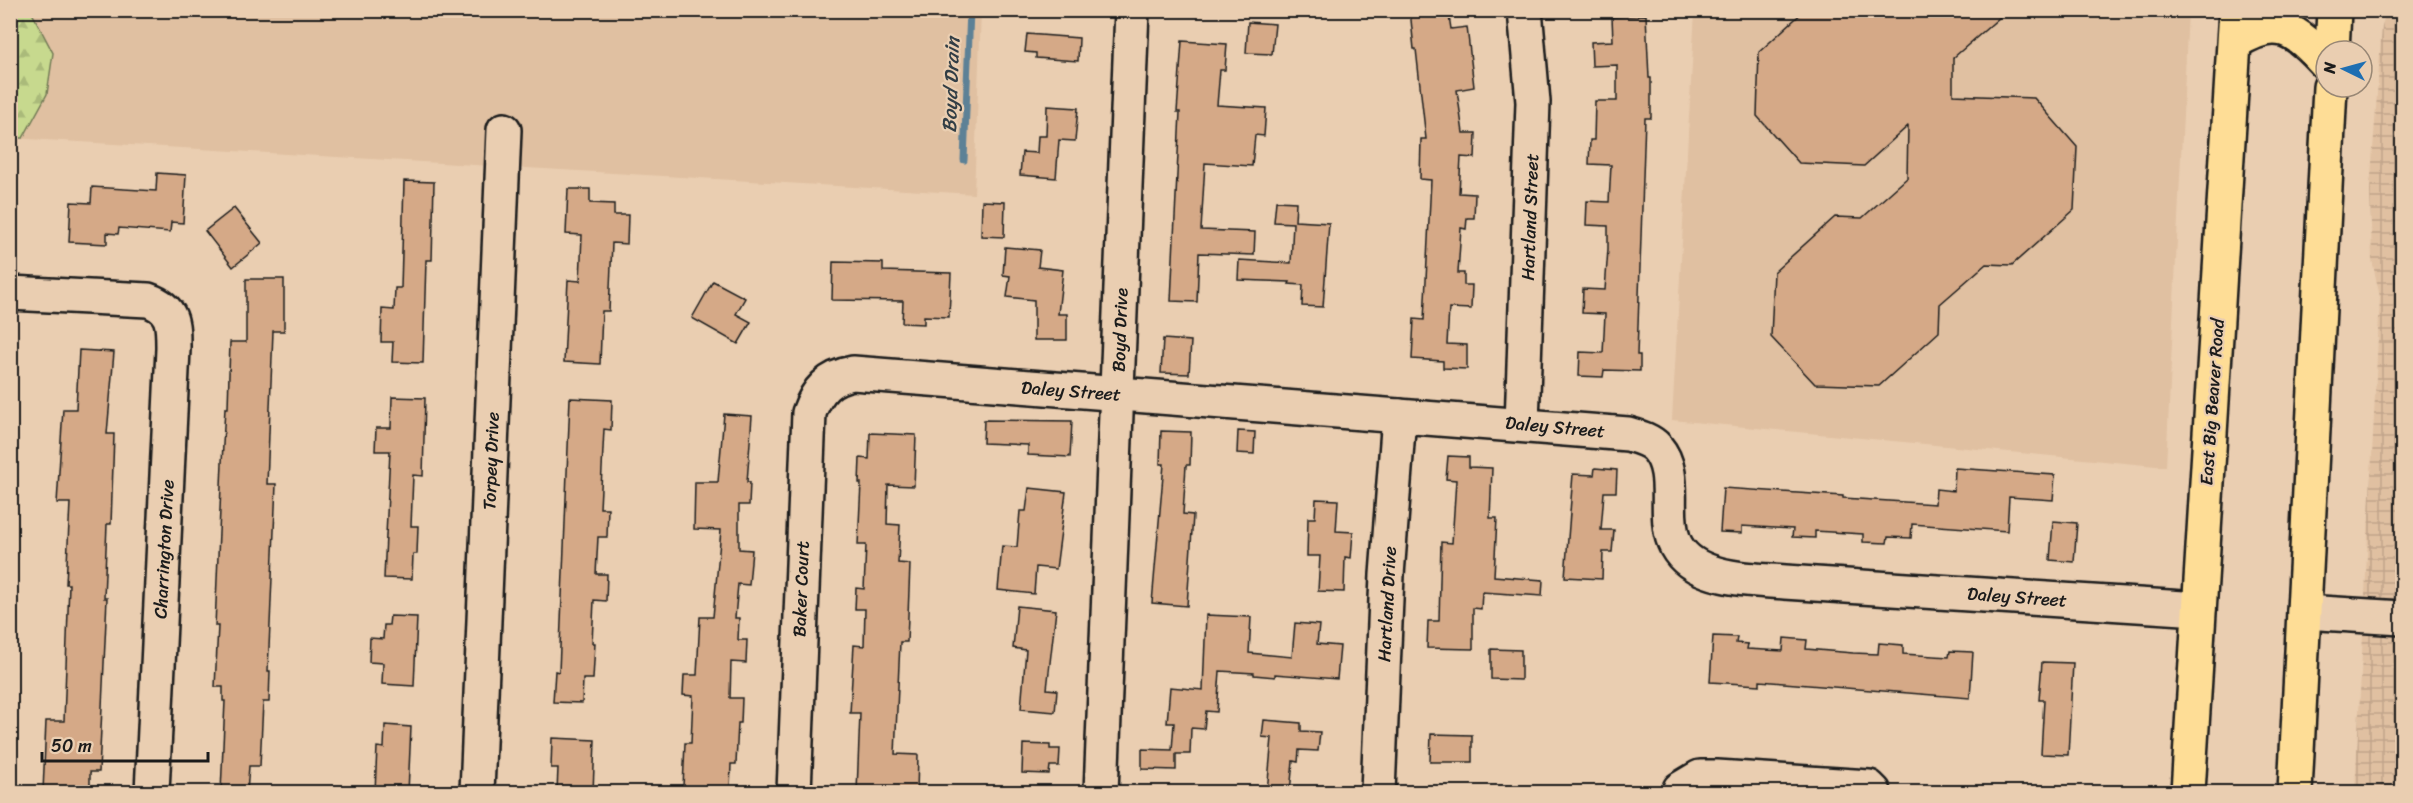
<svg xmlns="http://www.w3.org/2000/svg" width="2413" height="803" font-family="Sriracha,sans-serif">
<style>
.built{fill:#e0c0a1}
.industrial{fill:url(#industrial-grid)}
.forest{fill:url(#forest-firs);stroke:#727a55;stroke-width:1.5}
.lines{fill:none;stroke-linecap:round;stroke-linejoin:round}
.stream{stroke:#5d8196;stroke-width:7}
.building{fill:#d5a987;stroke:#1c1c1c;stroke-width:1.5}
.minor-casing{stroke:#1c1c1c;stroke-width:38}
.major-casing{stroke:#1c1c1c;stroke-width:38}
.minor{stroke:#eaceb1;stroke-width:33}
.major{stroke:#fedd96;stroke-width:33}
.labels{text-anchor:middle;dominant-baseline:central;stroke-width:4.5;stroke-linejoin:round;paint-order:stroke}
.street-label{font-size:18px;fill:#1c1c1c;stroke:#eaceb1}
.water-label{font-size:20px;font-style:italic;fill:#323e45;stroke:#eaceb1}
</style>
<defs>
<pattern id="industrial-grid" width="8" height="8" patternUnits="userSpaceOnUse" patternTransform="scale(1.5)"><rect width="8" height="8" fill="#e0c0a1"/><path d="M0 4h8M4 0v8" fill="none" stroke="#c0a48a"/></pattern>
<pattern id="forest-firs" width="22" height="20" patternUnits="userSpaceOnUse" patternTransform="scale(1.5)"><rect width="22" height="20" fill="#c7d98e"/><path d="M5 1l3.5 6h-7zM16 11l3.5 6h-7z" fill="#aaba7a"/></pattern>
</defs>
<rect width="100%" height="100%" fill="#eaceb1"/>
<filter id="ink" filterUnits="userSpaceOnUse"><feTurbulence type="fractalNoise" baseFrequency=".0167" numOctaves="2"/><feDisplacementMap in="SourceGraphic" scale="12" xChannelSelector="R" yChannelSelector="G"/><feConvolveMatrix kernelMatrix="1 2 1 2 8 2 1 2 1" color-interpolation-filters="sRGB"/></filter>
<g filter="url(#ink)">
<!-- built -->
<g class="built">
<polygon points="10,11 981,11 974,194 11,138"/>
<polygon points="1695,11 2188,11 2166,467 1672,420"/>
</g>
<!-- industrial -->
<polygon class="industrial" points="2386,11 2402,11 2402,792 2355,792 2380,297 2372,260 2370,190 2382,26"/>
<!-- forest -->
<polygon class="forest" points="10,11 31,11 53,53 47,94 23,138 11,138"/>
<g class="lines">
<!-- stream -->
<polyline class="stream" points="964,160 970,10"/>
</g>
<!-- building -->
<g class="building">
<polygon points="1410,10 1445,10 1445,16 1449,16 1451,29 1467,27 1474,87 1457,90 1463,133 1476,133 1475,158 1461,157 1459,193 1475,194 1474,218 1467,218 1466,229 1461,228 1458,273 1464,273 1464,285 1472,285 1471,309 1449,308 1447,344 1467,345 1467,369 1443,368 1443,361 1412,359 1414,319 1424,320 1431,180 1420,179 1421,139 1426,139 1416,49 1414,49"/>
<polygon points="1805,10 2008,10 1953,58 1953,95 2034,98 2077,147 2074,210 2012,265 1986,264 1940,304 1939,332 1879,386 1815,384 1771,337 1774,272 1835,217 1862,218 1907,178 1908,126 1864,166 1799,163 1757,116 1759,52"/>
<polygon points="1646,15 1649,78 1651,78 1651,118 1645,118 1637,355 1640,355 1640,371 1604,370 1603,377 1579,376 1580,352 1603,353 1605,314 1582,313 1583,289 1605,290 1608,249 1608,226 1586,225 1587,201 1609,202 1611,165 1589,164 1590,140 1594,140 1595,101 1617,101 1617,65 1592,66 1591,42 1613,41 1612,17"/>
<polygon points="1248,22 1275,24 1272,54 1246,53"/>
<polygon points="1027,34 1079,38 1078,61 1036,58 1036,53 1025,52"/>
<polygon points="1182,41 1227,44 1225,70 1220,70 1217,105 1266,108 1264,136 1255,135 1252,166 1205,163 1201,230 1255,232 1254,255 1199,253 1197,302 1171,301 1180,112 1177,112"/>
<polygon points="1047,106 1078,108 1075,141 1059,140 1056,178 1020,175 1022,152 1037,153 1038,136 1046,136"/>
<polygon points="157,173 186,175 183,223 171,222 170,232 119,228 118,234 107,233 107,244 69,242 71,202 91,203 92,187 156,191"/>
<polygon points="404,181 434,182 432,260 426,260 423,363 392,362 393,342 381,342 382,309 394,310 395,288 401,288"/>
<polygon points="568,189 590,189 590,203 614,204 614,215 628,215 627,244 612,243 609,311 602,311 600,364 564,362 568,280 580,281 582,235 566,234"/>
<polygon points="982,201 1005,202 1004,237 981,236"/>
<polygon points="1276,201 1296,202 1295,221 1329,223 1323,307 1302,306 1303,285 1289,284 1290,282 1238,280 1239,260 1291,263 1293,223 1274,222"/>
<polygon points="234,208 262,243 233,267 205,231"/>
<polygon points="1005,247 1040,250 1038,267 1063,270 1058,314 1067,314 1067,340 1034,340 1034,300 1007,297 1010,276 1003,275"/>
<polygon points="833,262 883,263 883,271 951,273 949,317 924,316 924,324 902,323 903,301 832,300"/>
<polygon points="246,279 284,279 284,331 273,331 267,484 276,484 268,671 270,671 269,702 263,702 260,766 249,766 247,792 221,792 225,701 223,701 223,687 215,687 218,626 215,626 222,463 225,408 228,408 230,342 246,342"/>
<polygon points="713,281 745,298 736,314 751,322 738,344 692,318"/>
<polygon points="1163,339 1191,341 1189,374 1161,373"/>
<polygon points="79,350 114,352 107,434 114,434 111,524 107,524 104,598 107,598 99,772 90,772 90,792 43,792 46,721 64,721 69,584 66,584 70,503 57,503 63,409 76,409"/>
<polygon points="392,397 425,398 423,476 413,475 411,526 418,526 417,554 413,554 412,579 384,578 390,451 375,451 376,428 391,428"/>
<polygon points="570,398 612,400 611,430 604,429 600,508 608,508 607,537 598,537 596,574 607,574 606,601 594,600 592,643 595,643 593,679 583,679 582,703 553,702 555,671 559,672"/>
<polygon points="724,414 752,416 747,482 750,482 749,505 739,505 739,549 752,550 749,585 738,584 735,618 739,618 738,640 747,640 746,663 731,662 730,698 742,698 741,723 738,723 736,764 731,764 730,789 683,787 685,743 691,743 693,696 683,695 684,675 697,675 700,617 713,617 721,530 694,529 695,482 718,482"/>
<polygon points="984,420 1072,421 1070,457 1028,455 1028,445 983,443"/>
<polygon points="1161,431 1191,432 1190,465 1186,465 1183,514 1193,515 1187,606 1152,603 1164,464 1160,464"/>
<polygon points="1238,431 1255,432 1254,454 1237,453"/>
<polygon points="870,433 916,435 914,486 888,485 887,524 900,525 898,563 910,564 907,642 900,642 895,754 918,755 917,792 857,792 860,713 850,713 854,645 864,646 865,609 855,609 856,588 864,589 866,545 858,545 861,483 859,483 860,458 869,459"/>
<polygon points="1448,456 1469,457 1469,467 1492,468 1490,518 1497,518 1494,576 1543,580 1542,596 1482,592 1481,609 1473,608 1473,649 1427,648 1428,621 1439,621 1441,542 1452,543 1456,480 1446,479"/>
<polygon points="1595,468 1617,470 1616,492 1604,492 1601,530 1614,530 1612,552 1603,552 1602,579 1565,577 1573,474 1594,475"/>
<polygon points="1955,468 2055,475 2053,500 2009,497 2007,531 1912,524 1911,538 1888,537 1887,543 1863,542 1863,534 1815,531 1815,538 1792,537 1793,529 1742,526 1742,533 1720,532 1723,488 1843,496 1843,498 1935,504 1936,489 1954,491"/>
<polygon points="1029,488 1066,492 1056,569 1036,567 1034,594 998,590 1002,546 1017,547 1020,511 1026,511"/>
<polygon points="1316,499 1338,500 1336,531 1353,532 1351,558 1345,557 1344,592 1318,591 1320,556 1307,556 1308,518 1315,518"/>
<polygon points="2053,521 2077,523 2074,562 2050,560"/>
<polygon points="1017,606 1056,610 1047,689 1057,690 1055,712 1021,709 1026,650 1013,648"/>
<polygon points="1206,615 1251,617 1249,653 1292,657 1295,623 1319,625 1317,644 1340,646 1337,679 1275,674 1275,677 1254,675 1254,673 1220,671 1217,712 1206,711 1204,729 1191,728 1190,754 1176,754 1176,770 1142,769 1142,749 1172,750 1174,723 1167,723 1170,687 1203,690"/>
<polygon points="390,616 417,617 414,686 382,684 383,663 369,662 370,638 383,639 384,625 389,625"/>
<polygon points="1713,636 1737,637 1736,643 1748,644 1747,649 1783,651 1784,638 1807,640 1806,649 1853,653 1878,654 1879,643 1903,645 1903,654 1949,657 1950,651 1973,652 1970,698 1760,681 1760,685 1710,682"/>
<polygon points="1491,649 1521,650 1521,680 1491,679"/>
<polygon points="2042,662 2073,663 2068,755 2041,754 2044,700 2039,700"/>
<polygon points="1264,720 1301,723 1301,731 1320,732 1318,751 1299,750 1298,762 1293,761 1290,792 1267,792 1272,738 1262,737"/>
<polygon points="385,725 411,727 408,792 375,792 377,747 384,748"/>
<polygon points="1431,734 1472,735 1472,762 1430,762"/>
<polygon points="552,738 595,740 593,792 557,792 558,768 551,768"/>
<polygon points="1023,744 1050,745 1050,749 1060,749 1059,766 1050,766 1049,774 1022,773"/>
</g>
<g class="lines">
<!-- minor casing -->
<g class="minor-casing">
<g id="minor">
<path d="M10 293 148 300C174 309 173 324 173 349L152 792"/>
<polyline points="1522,424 1533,102 1525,10"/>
<polyline points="2304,612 2402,618"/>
<polyline points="477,792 504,130"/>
<path d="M794 792 809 413C817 390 829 377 853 373L1628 434C1638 437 1650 440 1657 448 1688 484 1642 547 1708 571 1732 580 1760 580 1785 582L2199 609"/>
<polyline points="1101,792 1132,10"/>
<polyline points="1378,792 1387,575 1399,416"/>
<polyline points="1679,792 1680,789 1700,777 1717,777 1869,787 1874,792"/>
</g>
</g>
<!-- major casing -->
<g class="major-casing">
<g id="major">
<path d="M2235 42C2278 15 2295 29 2326 63"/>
<polyline points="2332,51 2334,10"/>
<polyline points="2188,792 2236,10"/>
<polyline points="2295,792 2330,87"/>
</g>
</g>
<!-- minor -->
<use href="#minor" class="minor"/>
<!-- major -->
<use href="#major" class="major"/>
</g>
</g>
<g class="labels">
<!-- street labels -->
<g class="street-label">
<text transform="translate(1530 217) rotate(-88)">Hartland Street</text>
<text transform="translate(1120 330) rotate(-88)">Boyd Drive</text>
<text transform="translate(1071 391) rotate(4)">Daley Street</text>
<text transform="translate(2212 402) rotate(-86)">East Big Beaver Road</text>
<text transform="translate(1555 427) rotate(5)">Daley Street</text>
<text transform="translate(491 461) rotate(-88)">Torpey Drive</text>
<text transform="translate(164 549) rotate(-87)">Charrington Drive</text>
<text transform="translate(801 589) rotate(-88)">Baker Court</text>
<text transform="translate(2017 597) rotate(4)">Daley Street</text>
<text transform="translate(1387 604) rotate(-87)">Hartland Drive</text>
</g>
<!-- water labels -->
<g class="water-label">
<text transform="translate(951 85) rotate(-88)">Boyd Drain</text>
</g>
</g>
<!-- margin -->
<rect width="2413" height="803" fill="none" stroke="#eaceb1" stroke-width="36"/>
<rect x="18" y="18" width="2377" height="767" fill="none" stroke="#1c1c1c" stroke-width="2" filter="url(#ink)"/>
<!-- north arrow -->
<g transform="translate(2344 69) rotate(275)"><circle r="28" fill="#eaceb1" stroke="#988775" stroke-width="1.5"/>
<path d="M0-4.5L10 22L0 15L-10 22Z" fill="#1f6fb2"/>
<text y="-9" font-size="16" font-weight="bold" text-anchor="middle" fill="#1c1c1c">N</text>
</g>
<!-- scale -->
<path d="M42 752v9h166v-9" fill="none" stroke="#1c1c1c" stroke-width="3"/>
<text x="51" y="752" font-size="18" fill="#1c1c1c" stroke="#eaceb1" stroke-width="4.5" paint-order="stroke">50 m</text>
</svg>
